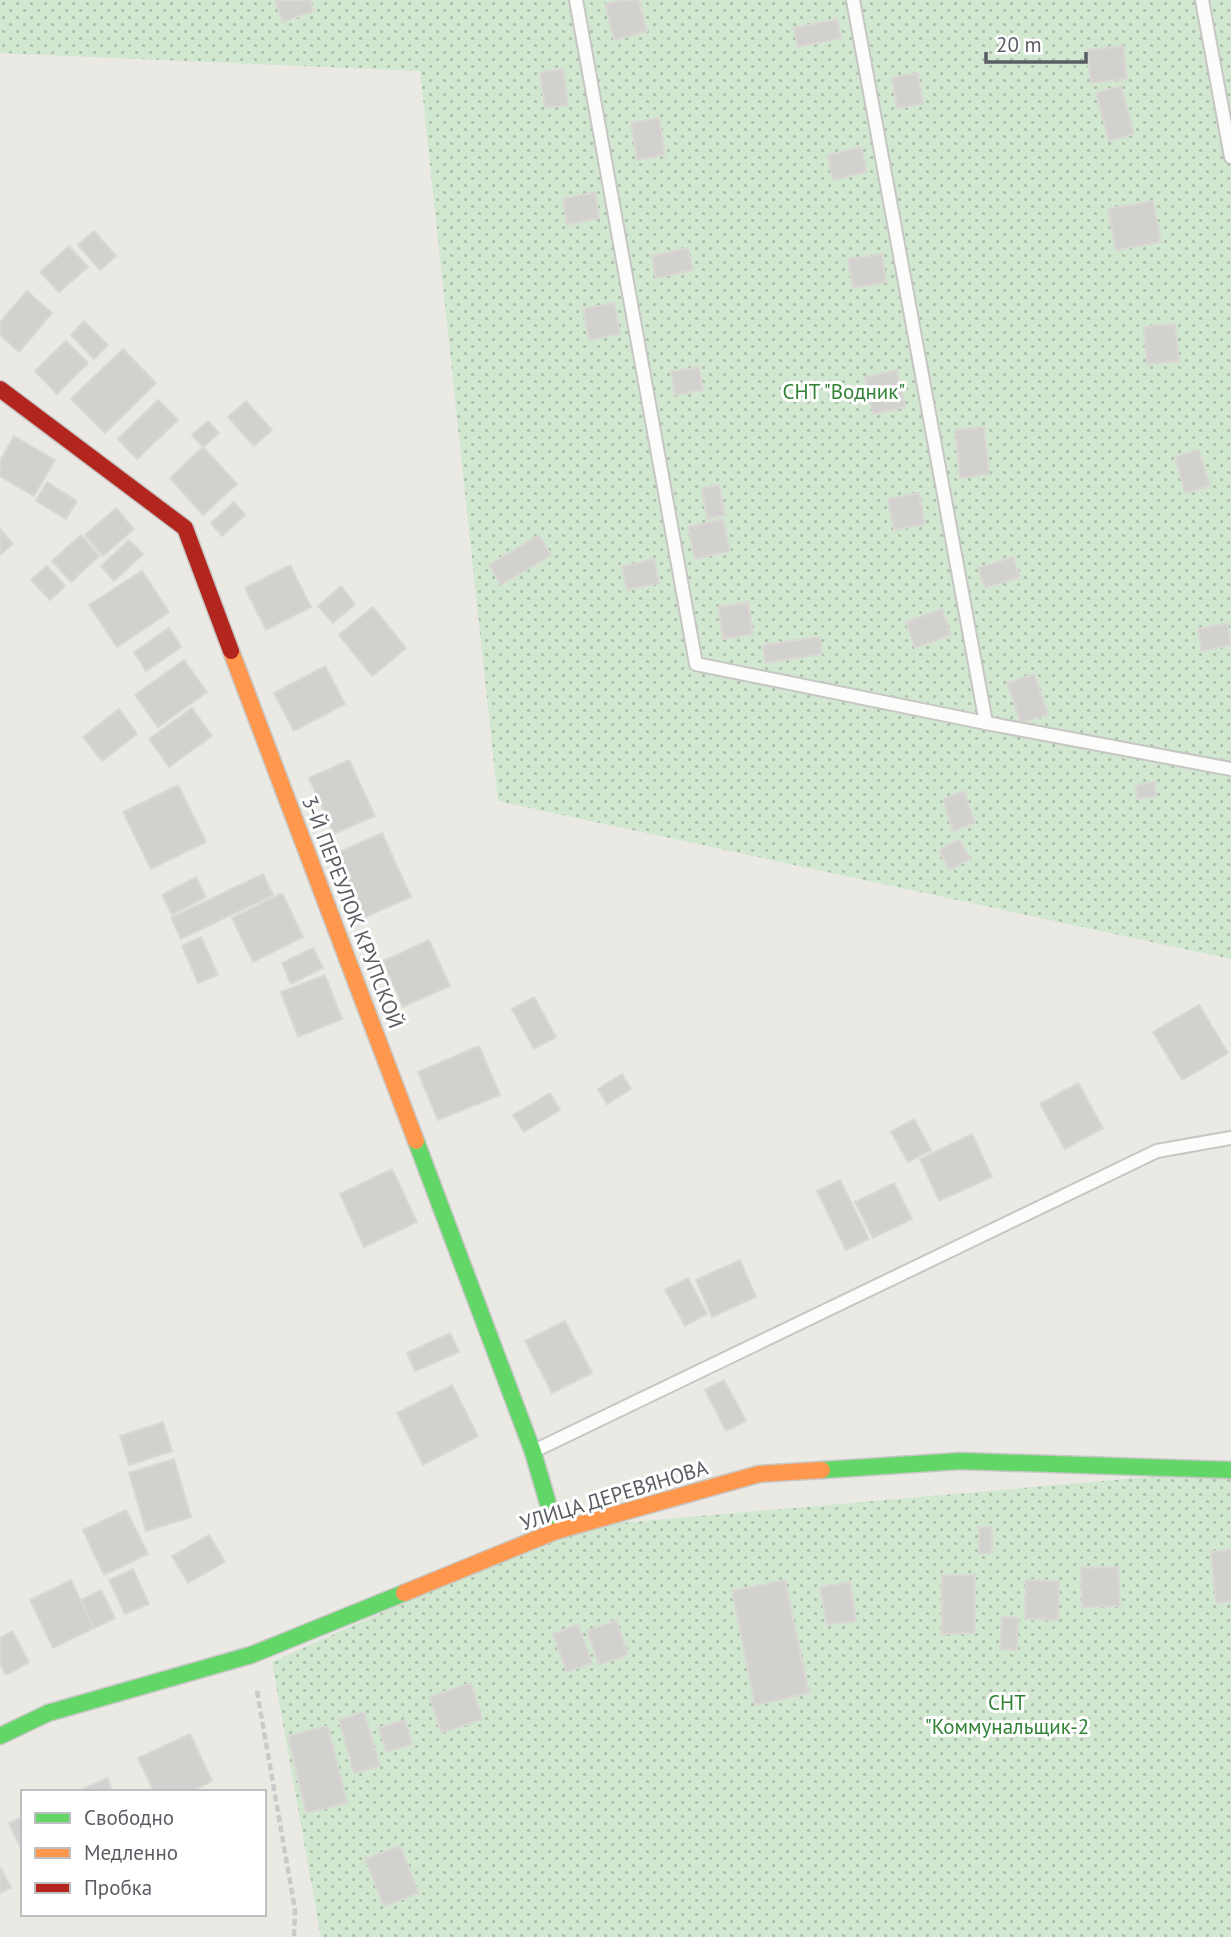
<svg xmlns="http://www.w3.org/2000/svg" width="1231" height="1937" font-family="'PT Sans',sans-serif">
<style>
.green{fill:url(#green-dots)}
.building{fill:#d2d1ce;stroke:#dad8d4;stroke-width:2}
.lines{fill:none;stroke-linecap:round;stroke-linejoin:round}
.lane-casing{stroke:#c6c6c5;stroke-width:16}
.fast-casing{stroke:#c7c7c6;stroke-width:19}
.slow-casing{stroke:#c7c7c6;stroke-width:19}
.jam-casing{stroke:#c7c7c6;stroke-width:19}
.path{stroke:#c7ccca;stroke-width:4.5;stroke-dasharray:7 3.5;stroke-linecap:butt}
.lane{stroke:#fcfcfb;stroke-width:12}
.fast{stroke:#63d668;stroke-width:16}
.slow{stroke:#ff974d;stroke-width:16}
.jam{stroke:#b3261e;stroke-width:16}
.labels{text-anchor:middle;dominant-baseline:central;stroke-width:6;stroke-linejoin:round;paint-order:stroke}
.park-label{font-size:21px;fill:#318235;stroke:#fff}
.street-label{font-size:21px;fill:#5a5e63;stroke:#fff}
</style>
<defs>
<pattern id="green-dots" width="8" height="8" patternUnits="userSpaceOnUse" patternTransform="scale(1.75)"><rect width="8" height="8" fill="#d1e7cf"/><path d="M2 2h.1M6 6h.1" fill="none" stroke="#adbeac" stroke-width="1.8" stroke-linecap="round"/></pattern>
</defs>
<rect width="100%" height="100%" fill="#eae9e4"/>
<!-- green -->
<g class="green">
<polygon points="0,0 1231,0 1231,959 498,801 420,71 0,53"/>
<polygon points="1231,1470 1231,1937 321,1937 272,1662 573,1527"/>
</g>
<!-- building -->
<g class="building">
<polygon points="275,0 310,0 314,11 283,22"/>
<polygon points="622,0 639,0 647,31 614,40 605,4"/>
<polygon points="837,19 841,38 798,47 794,28"/>
<polygon points="1123,46 1127,79 1091,83 1087,50"/>
<polygon points="563,69 568,105 545,108 540,72"/>
<polygon points="918,73 923,104 897,108 892,78"/>
<polygon points="1121,86 1134,134 1109,141 1096,93"/>
<polygon points="659,118 665,155 637,160 631,123"/>
<polygon points="861,147 867,172 833,180 828,155"/>
<polygon points="595,192 599,218 567,225 563,199"/>
<polygon points="1153,201 1161,242 1116,250 1108,209"/>
<polygon points="94,231 116,256 100,270 78,245"/>
<polygon points="69,246 88,267 59,292 40,272"/>
<polygon points="688,248 693,270 656,278 652,256"/>
<polygon points="882,254 886,282 853,288 848,259"/>
<polygon points="27,291 52,313 19,352 0,335 0,322"/>
<polygon points="614,303 620,334 589,340 583,309"/>
<polygon points="84,321 108,345 94,359 71,335"/>
<polygon points="1175,324 1179,361 1147,364 1144,327"/>
<polygon points="66,341 88,363 57,394 35,371"/>
<polygon points="123,349 156,383 105,433 71,399"/>
<polygon points="699,367 703,390 675,395 671,372"/>
<polygon points="897,370 905,407 873,414 865,377"/>
<polygon points="158,400 178,420 137,459 118,439"/>
<polygon points="246,401 272,430 254,446 228,417"/>
<polygon points="208,421 219,433 203,447 192,435"/>
<polygon points="984,427 989,474 960,478 955,430"/>
<polygon points="14,436 55,460 34,496 0,476 0,461"/>
<polygon points="203,447 237,484 203,515 170,478"/>
<polygon points="1199,450 1210,486 1185,493 1175,457"/>
<polygon points="47,482 77,501 66,519 36,501"/>
<polygon points="719,485 725,515 707,519 702,488"/>
<polygon points="919,493 925,524 894,530 888,499"/>
<polygon points="234,502 245,515 222,536 211,523"/>
<polygon points="116,508 134,529 103,556 85,535"/>
<polygon points="723,519 730,551 695,559 688,527"/>
<polygon points="0,529 13,544 0,555"/>
<polygon points="81,535 99,556 71,582 52,561"/>
<polygon points="539,535 551,555 501,585 489,565"/>
<polygon points="129,540 143,554 114,581 101,566"/>
<polygon points="1013,557 1020,577 985,588 978,568"/>
<polygon points="654,559 659,583 627,590 622,567"/>
<polygon points="290,565 311,607 266,630 245,588"/>
<polygon points="47,566 65,586 50,600 31,580"/>
<polygon points="142,571 169,612 117,647 89,605"/>
<polygon points="341,586 355,604 333,623 318,606"/>
<polygon points="748,602 753,634 723,639 718,607"/>
<polygon points="373,607 406,648 372,676 339,635"/>
<polygon points="942,609 951,635 915,648 906,622"/>
<polygon points="1227,623 1231,645 1202,651 1198,629"/>
<polygon points="169,628 181,647 146,671 134,652"/>
<polygon points="820,637 822,654 765,663 763,645"/>
<polygon points="184,660 207,692 158,727 135,695"/>
<polygon points="325,666 345,704 294,731 274,693"/>
<polygon points="1034,674 1048,714 1021,723 1007,683"/>
<polygon points="192,708 212,736 169,767 149,739"/>
<polygon points="119,709 137,734 102,761 83,737"/>
<polygon points="349,760 375,816 334,834 309,778"/>
<polygon points="1155,782 1156,796 1137,799 1136,785"/>
<polygon points="178,785 206,842 151,869 123,812"/>
<polygon points="964,791 975,823 953,831 943,799"/>
<polygon points="382,833 411,897 363,918 335,854"/>
<polygon points="959,839 970,859 949,870 939,850"/>
<polygon points="263,874 273,895 181,939 171,918"/>
<polygon points="196,877 206,897 172,915 162,895"/>
<polygon points="282,893 303,937 253,962 232,918"/>
<polygon points="201,937 218,975 198,983 182,946"/>
<polygon points="429,940 450,986 403,1007 383,961"/>
<polygon points="313,948 323,968 291,984 282,963"/>
<polygon points="325,975 342,1019 298,1037 281,992"/>
<polygon points="534,997 556,1037 534,1049 512,1009"/>
<polygon points="1199,1005 1228,1053 1182,1080 1153,1032"/>
<polygon points="479,1046 500,1095 438,1120 418,1072"/>
<polygon points="622,1074 631,1089 607,1104 598,1089"/>
<polygon points="1078,1083 1103,1128 1065,1149 1040,1104"/>
<polygon points="550,1093 560,1110 524,1132 513,1115"/>
<polygon points="914,1119 931,1150 908,1162 891,1132"/>
<polygon points="972,1134 992,1177 939,1201 920,1159"/>
<polygon points="392,1169 417,1222 364,1247 340,1194"/>
<polygon points="840,1180 869,1239 846,1250 817,1191"/>
<polygon points="894,1183 912,1219 873,1238 855,1202"/>
<polygon points="740,1260 756,1297 712,1317 696,1280"/>
<polygon points="688,1278 707,1314 685,1326 665,1290"/>
<polygon points="565,1321 592,1373 552,1393 525,1341"/>
<polygon points="450,1333 459,1352 415,1371 407,1353"/>
<polygon points="724,1380 746,1421 726,1431 705,1390"/>
<polygon points="452,1385 478,1436 423,1465 397,1413"/>
<polygon points="163,1422 172,1451 129,1465 120,1436"/>
<polygon points="174,1459 191,1517 146,1531 129,1473"/>
<polygon points="126,1510 148,1554 104,1575 83,1530"/>
<polygon points="979,1527 992,1527 992,1553 979,1554"/>
<polygon points="209,1535 225,1562 188,1583 172,1556"/>
<polygon points="1231,1549 1231,1601 1216,1603 1211,1552"/>
<polygon points="1118,1567 1120,1606 1082,1607 1081,1568"/>
<polygon points="133,1569 149,1604 125,1614 109,1580"/>
<polygon points="942,1575 975,1575 975,1633 942,1634"/>
<polygon points="71,1580 94,1628 53,1648 30,1600"/>
<polygon points="785,1580 809,1693 755,1705 732,1591"/>
<polygon points="1026,1580 1059,1581 1058,1620 1025,1619"/>
<polygon points="850,1582 856,1621 827,1625 820,1587"/>
<polygon points="101,1590 115,1618 94,1628 81,1600"/>
<polygon points="1002,1617 1018,1618 1017,1650 1000,1649"/>
<polygon points="616,1620 628,1655 599,1665 587,1631"/>
<polygon points="578,1624 592,1663 567,1672 553,1634"/>
<polygon points="12,1631 29,1662 6,1675 0,1664 0,1638"/>
<polygon points="471,1683 482,1719 441,1733 430,1697"/>
<polygon points="364,1712 380,1766 354,1773 339,1720"/>
<polygon points="405,1720 412,1744 386,1752 379,1728"/>
<polygon points="328,1726 347,1803 306,1813 288,1736"/>
<polygon points="190,1734 212,1781 190,1792 154,1792 138,1758"/>
<polygon points="107,1778 113,1792 77,1792"/>
<polygon points="23,1817 23,1853 9,1823"/>
<polygon points="400,1846 419,1893 384,1906 365,1859"/>
<polygon points="0,1867 11,1888 0,1893"/>
</g>
<g class="lines">
<!-- lane casing -->
<g class="lane-casing">
<g id="lane">
<polyline points="576,0 696,664 986,723 1231,769"/>
<polyline points="853,0 986,723"/>
<polyline points="1202,0 1231,157"/>
<polyline points="536,1450 1157,1151 1231,1138"/>
</g>
</g>
<!-- fast casing -->
<g class="fast-casing">
<g id="fast">
<polyline points="416,1141 533,1452 556,1531"/>
<polyline points="822,1470 961,1461 1231,1470"/>
<polyline points="0,1736 48,1713 251,1655 404,1593"/>
</g>
</g>
<!-- slow casing -->
<g class="slow-casing">
<g id="slow">
<polyline points="231,651 416,1141"/>
<polyline points="404,1593 556,1531 759,1474 822,1470"/>
</g>
</g>
<!-- jam casing -->
<g class="jam-casing">
<polyline id="jam" points="0,389 185,528 231,651"/>
</g>
<!-- path -->
<polyline class="path" points="257,1691 295,1910 294,1937"/>
<!-- lane -->
<use href="#lane" class="lane"/>
<!-- fast -->
<use href="#fast" class="fast"/>
<!-- slow -->
<use href="#slow" class="slow"/>
<!-- jam -->
<use href="#jam" class="jam"/>
</g>
<g class="labels">
<!-- park labels -->
<g class="park-label">
<text x="844" y="391">СНТ "Водник"</text>
<text x="1007" y="1702">СНТ<tspan x="1007" dy="24">"Коммунальщик-2</tspan></text>
</g>
<!-- street labels -->
<g class="street-label">
<text transform="translate(353 912) rotate(69)">3-Й ПЕРЕУЛОК КРУПСКОЙ</text>
<text transform="translate(614 1495) rotate(-17)">УЛИЦА ДЕРЕВЯНОВА</text>
</g>
</g>
<!-- legend -->
<rect x="21" y="1790" width="245" height="126" fill="#ffffff" stroke="#bdbfc1" stroke-width="2"/>
<rect x="35" y="1813" width="35" height="10" fill="#63d668" stroke="#bdbfc1" stroke-width="2"/>
<text x="84" y="1825" font-size="21" fill="#5a5e63">Свободно</text>
<rect x="35" y="1848" width="35" height="10" fill="#ff974d" stroke="#bdbfc1" stroke-width="2"/>
<text x="84" y="1860" font-size="21" fill="#5a5e63">Медленно</text>
<rect x="35" y="1883" width="35" height="10" fill="#b3261e" stroke="#bdbfc1" stroke-width="2"/>
<text x="84" y="1895" font-size="21" fill="#5a5e63">Пробка</text>
<!-- scale -->
<path d="M986 52v10h100v-10" fill="none" stroke="#5a5e63" stroke-width="3.5"/>
<text x="996" y="52" font-size="21" fill="#5a5e63" stroke="#ffffff" stroke-width="5" paint-order="stroke">20 m</text>
</svg>
